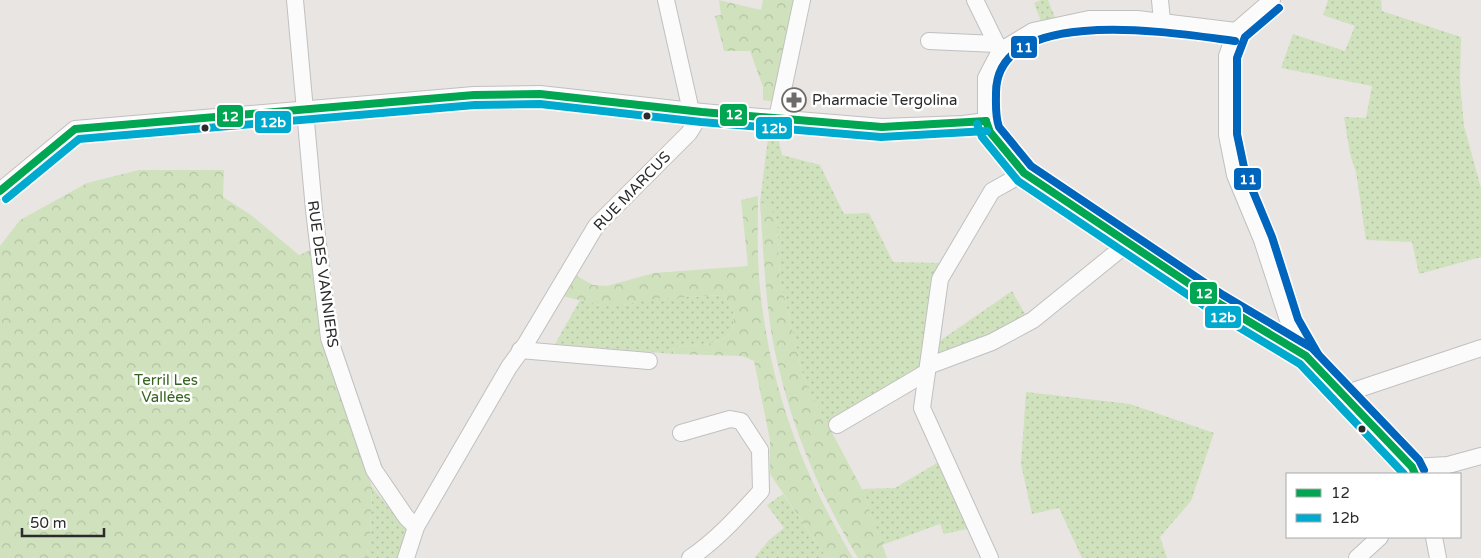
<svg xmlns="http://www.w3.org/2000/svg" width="1481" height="558" font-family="'Varela Round',sans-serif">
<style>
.grass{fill:url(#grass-dots)}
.forest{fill:url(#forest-crowns)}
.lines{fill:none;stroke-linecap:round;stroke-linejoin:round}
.minor-casing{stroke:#c1c0c0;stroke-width:18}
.minor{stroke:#fcfbfb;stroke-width:16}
.bus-1-casing{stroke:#fff;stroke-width:11}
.bus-2-casing{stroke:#fff;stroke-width:11}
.bus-3-casing{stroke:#fff;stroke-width:11}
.bus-1{stroke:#00a651;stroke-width:8}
.bus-2{stroke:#00a9ce;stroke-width:8}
.bus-3{stroke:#0065bd;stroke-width:8}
.bus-dot{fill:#2b2b2b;stroke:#fff;stroke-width:2}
.labels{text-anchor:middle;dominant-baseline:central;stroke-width:5;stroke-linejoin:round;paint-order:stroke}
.poi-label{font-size:15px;fill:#2b2b2b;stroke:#fff;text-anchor:start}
.street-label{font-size:15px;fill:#2b2b2b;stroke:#fff}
.park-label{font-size:15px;fill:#36641f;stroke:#fff}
.line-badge{stroke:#fff;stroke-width:2}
.badge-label{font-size:14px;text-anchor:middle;font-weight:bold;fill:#fff}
</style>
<defs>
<pattern id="grass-dots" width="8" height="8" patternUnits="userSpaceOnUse" patternTransform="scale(1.25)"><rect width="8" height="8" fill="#d0e2bd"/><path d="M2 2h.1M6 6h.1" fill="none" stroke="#b3c2a3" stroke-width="1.8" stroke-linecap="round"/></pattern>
<pattern id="forest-crowns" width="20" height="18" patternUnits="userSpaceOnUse" patternTransform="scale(1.25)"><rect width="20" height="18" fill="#d0e2bd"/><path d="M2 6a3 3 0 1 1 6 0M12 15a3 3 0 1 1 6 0" fill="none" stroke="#b3c2a3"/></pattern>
</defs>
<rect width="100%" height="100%" fill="#e8e5e2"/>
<!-- grass -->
<g class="grass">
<polygon points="1041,0 1048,0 1056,20 1042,24 1034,3"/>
<polygon points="1328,0 1381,0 1382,11 1461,37 1460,82 1464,126 1481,188 1481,257 1419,274 1412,242 1366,240 1356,172 1350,154 1344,117 1366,118 1372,86 1281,68 1293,34 1345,51 1355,26 1323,15"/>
<polygon points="770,122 779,123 778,137 782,155 820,165 844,214 869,213 893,262 942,263 924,364 894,388 827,425 804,380 780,279 777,222 771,209 760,202"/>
<polygon points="1012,291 1025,314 1017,323 946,353 933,354 934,345"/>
<path d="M724 295 733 310 734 330C717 347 697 345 674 347L673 354 555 344 580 300 601 305H623L651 299Z"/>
<polygon points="1026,392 1130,404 1214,433 1191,501 1160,537 1167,558 1082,558 1059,508 1032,514 1021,464"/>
<polygon points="937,463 972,528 944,534 940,524 882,545 862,489 895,488"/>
<polygon points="372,487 408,532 400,558 366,558 370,541"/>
<polygon points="783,494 827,558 754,558 769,540 784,528 767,505"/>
</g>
<!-- forest -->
<g class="forest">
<polygon points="719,0 761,10 763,0 795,0 775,102 763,100 763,87 750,51 724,51 715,16 721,15"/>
<polygon points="139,170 224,170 223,197 251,215 299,255 313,249 326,345 372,487 370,541 366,558 0,558 0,246 20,220 87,183"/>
<path d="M758 196C758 223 757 250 759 276 767 380 800 469 853 558H827L770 474V440L754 361 742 356 673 354 674 347C697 345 717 347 734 330L733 310 724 295 653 299 623 305H601L562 296 573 274 593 285 607 286 654 273 748 266 741 200Z"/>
<path d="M760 202 771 209 777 222 780 279 804 380 862 489 887 558H858C822 498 794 434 778 365 765 313 764 256 760 202Z"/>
</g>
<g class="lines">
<!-- minor casing -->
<g class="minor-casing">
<g id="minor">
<polyline points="295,0 314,210 329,338 374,470 406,517 416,527"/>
<polyline points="666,0 691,111"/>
<polyline points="975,0 1000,51"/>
<polyline points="1160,0 1162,21"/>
<polyline points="1272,0 1236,31 1227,56 1227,135 1235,175 1262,240 1289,323 1306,356"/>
<polyline points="1236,31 1137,19 1089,19 1033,31 1000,51 986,78 986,121 990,132 1024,173 1218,303 1306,356 1412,467 1415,474"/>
<polyline points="929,41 997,44"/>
<polyline points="777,118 802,0"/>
<polyline points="0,191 75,129 474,95 540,94 702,112 882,127 963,124 986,121"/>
<polyline points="520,350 649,361"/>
<polyline points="928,366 992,342 1033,320 1128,243"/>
<polyline points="1344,394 1481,348"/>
<polyline points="837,425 927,372"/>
<path d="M681 433 730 419 741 421 760 450 761 491C739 515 717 540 690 558"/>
<polyline points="1412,467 1448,465 1481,456"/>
<polyline points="1434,537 1438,558"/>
<polyline points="406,558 416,527 509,367 525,345 596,226 689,133 702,112"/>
<polyline points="990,558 922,408 940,279 992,191 1024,173"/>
<polyline points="1357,558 1380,537"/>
</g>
</g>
<!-- minor -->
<use href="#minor" class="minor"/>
<!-- bus-1 casing -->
<g class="bus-1-casing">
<g id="bus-1">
<polyline points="986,121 990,132 1024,173 1218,303 1306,356 1412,467 1415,474"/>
<polyline points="0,191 75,129 474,95 540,94 702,112 882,127 986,121"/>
</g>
</g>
<!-- bus-2 casing -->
<g class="bus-2-casing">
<g id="bus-2">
<polyline points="977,124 982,137 1018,181 1212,311 1300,364 1404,474"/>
<polyline points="6,199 79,139 475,105 540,104 701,122 881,137 987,131"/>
</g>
</g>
<!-- bus-3 casing -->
<g class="bus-3-casing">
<g id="bus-3">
<polyline points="1279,8 1245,37 1237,58 1237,134 1245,172 1272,237 1298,319 1318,354"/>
<path d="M1235 41C1180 34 996 2 996 93 996 105 995 116 999 127L1031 166 1223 295 1312 348 1419 460 1424 470"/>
</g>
</g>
<!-- bus-1 -->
<use href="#bus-1" class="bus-1"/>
<!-- bus-2 -->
<use href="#bus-2" class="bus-2"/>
<!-- bus-3 -->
<use href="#bus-3" class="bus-3"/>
</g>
<!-- icons -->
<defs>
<g id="pharmacy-ring" transform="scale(1.25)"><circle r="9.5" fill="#fff" stroke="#6d6c6b" stroke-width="1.5"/><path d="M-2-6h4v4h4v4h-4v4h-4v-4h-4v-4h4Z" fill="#6d6c6b"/></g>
</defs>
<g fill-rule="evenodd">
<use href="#pharmacy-ring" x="794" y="100"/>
</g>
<!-- markers -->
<g class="bus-dot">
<circle cx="647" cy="116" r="4.5"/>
<circle cx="205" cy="128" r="4.5"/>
<circle cx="1362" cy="429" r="4.5"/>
</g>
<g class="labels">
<!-- poi labels -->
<g class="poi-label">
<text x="812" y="100">Pharmacie Tergolina</text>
</g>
<!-- street labels -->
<g class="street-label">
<text transform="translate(632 191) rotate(-46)">RUE MARCUS</text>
<text transform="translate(323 274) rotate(82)">RUE DES VANNIERS</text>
</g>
<!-- park labels -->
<g class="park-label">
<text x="166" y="380">Terril Les<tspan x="166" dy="17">Vallées</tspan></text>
</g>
</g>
<g class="line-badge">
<rect x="1010" y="35" width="28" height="24" rx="5" fill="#0065bd"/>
<rect x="719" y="103" width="29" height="24" rx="5" fill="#00a651"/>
<rect x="216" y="104" width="28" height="24" rx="5" fill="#00a651"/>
<rect x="254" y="110" width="38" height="24" rx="5" fill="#00a9ce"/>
<rect x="755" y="116" width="38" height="24" rx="5" fill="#00a9ce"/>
<rect x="1233" y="167" width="29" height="24" rx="5" fill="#0065bd"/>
<rect x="1189" y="281" width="29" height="24" rx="5" fill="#00a651"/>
<rect x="1204" y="305" width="38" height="24" rx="5" fill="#00a9ce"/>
</g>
<g class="badge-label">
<text x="1024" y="52">11</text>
<text x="734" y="119">12</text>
<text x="230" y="121">12</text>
<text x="273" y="127">12b</text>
<text x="774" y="133">12b</text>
<text x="1248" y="184">11</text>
<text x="1204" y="298">12</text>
<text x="1223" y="322">12b</text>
</g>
<!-- legend -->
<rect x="1286" y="473" width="175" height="65" fill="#ffffff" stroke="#aaaaaa"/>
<rect x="1296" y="489" width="25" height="8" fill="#00a651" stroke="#aaaaaa"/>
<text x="1331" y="498" font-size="15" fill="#2b2b2b">12</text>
<rect x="1296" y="514" width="25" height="8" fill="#00a9ce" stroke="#aaaaaa"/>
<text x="1331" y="523" font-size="15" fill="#2b2b2b">12b</text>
<!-- scale -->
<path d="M22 528v8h82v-8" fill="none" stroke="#2b2b2b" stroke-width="2.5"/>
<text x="30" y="528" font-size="15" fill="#2b2b2b" stroke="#ffffff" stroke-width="4" paint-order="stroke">50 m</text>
</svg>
